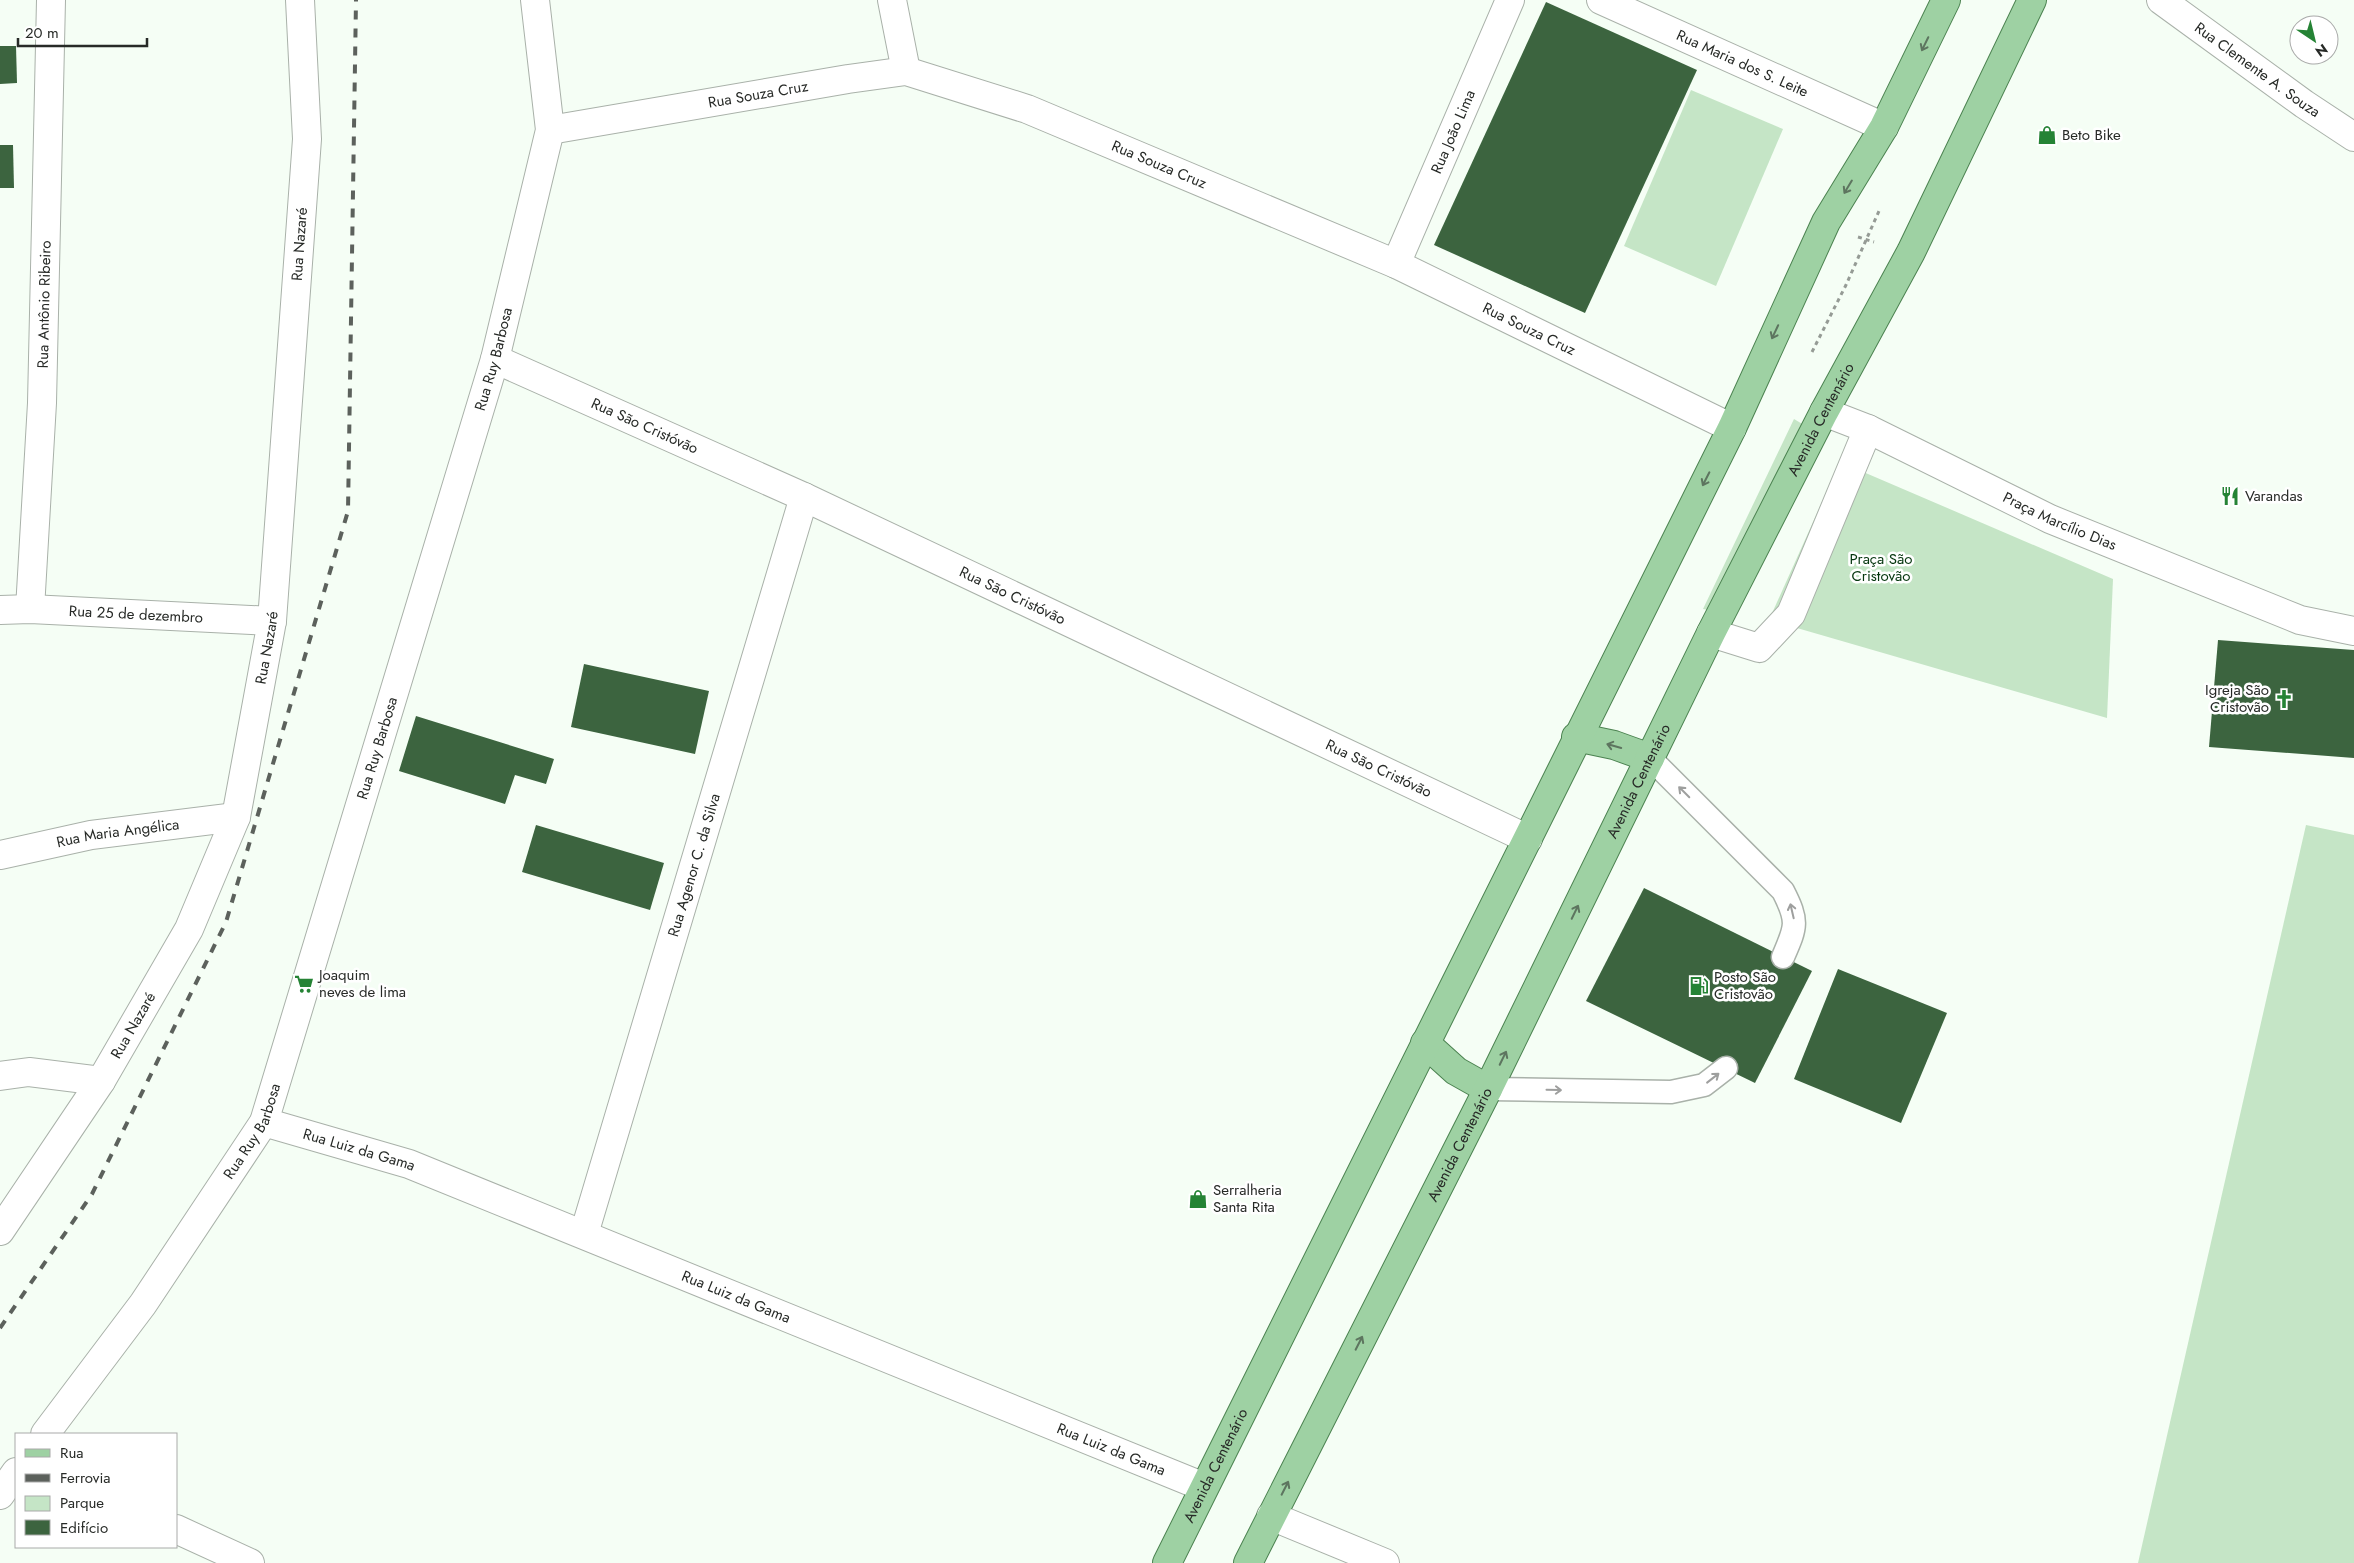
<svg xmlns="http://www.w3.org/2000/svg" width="2354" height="1563" font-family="Jost,sans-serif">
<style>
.green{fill:#c5e5c6}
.building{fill:#3c643f}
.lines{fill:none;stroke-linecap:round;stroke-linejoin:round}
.lane-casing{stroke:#a9b1a9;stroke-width:25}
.street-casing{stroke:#a9b1a9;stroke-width:30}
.primary-casing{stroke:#4b8250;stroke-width:30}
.path{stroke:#959b95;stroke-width:3;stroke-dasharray:4 4;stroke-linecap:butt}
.lane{stroke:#fff;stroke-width:22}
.street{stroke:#fff;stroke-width:28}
.primary{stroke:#9ed1a3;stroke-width:28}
.rail{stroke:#5c615c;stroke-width:4;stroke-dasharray:9 9;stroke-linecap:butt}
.oneway{stroke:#5d755f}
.oneway2{stroke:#9e9f9e}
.labels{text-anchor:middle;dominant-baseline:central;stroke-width:5;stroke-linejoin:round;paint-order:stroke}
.street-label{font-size:15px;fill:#272a27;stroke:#fff}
.poi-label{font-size:15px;fill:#272a27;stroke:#fff;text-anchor:start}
.park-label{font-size:15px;fill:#06370f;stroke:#fff}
</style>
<rect width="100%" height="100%" fill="#f5fef5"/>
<!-- green -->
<g class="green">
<polygon points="1691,90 1783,129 1716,286 1624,246"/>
<polygon points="1794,419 1814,431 1726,613 1703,609"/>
<polygon points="1840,462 2113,579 2107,718 1769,620"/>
<polygon points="2306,825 2354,835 2354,1563 2138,1563"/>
</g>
<!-- building -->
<g class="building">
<polygon points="1546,2 1697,70 1585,313 1434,245"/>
<polygon points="0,46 16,46 17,83 0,84"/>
<polygon points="0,145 13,145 14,188 0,188"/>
<polygon points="2218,640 2354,650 2354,758 2209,747"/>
<polygon points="584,664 709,691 695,754 571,727"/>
<polygon points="416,716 554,759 546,784 515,775 505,804 399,771"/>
<polygon points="536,825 664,863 650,910 522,872"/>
<polygon points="1644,888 1812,971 1755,1083 1586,1001"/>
<polygon points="1838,969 1947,1013 1901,1123 1794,1079"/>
</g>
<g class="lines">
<!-- lane casing -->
<g class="lane-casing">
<g id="lane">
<path d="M1650 758 1783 891C1799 922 1796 927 1783 957"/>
<polyline points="1488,1089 1671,1092 1704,1085 1726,1068"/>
</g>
</g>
<!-- street casing -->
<g class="street-casing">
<g id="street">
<polyline points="892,0 906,71"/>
<path id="s1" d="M1601 0 1884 127"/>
<path id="s2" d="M2161 0 2304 104 2354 137"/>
<path id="s3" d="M550 130 848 79 906 71 1027 109 1396 264 1732 428"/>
<path id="s4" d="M1396 264 1510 0"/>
<path id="s5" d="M495 359 804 497 1528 839"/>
<path id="s6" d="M1824 412 1868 429 2050 519 2300 620 2354 631"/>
<path id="s7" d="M30 609 42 403 51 0"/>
<path id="s8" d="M0 610 30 609 272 621"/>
<polyline points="1711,633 1759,648 1791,614 1868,429"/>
<path id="s9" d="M0 855 91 835 236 817"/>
<polyline points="0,1076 29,1072 101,1081"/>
<path id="s10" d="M264 1122 409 1164 1204 1487"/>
<path id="s11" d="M0 1231 101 1081 189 929 236 817 272 621 307 139 300 0"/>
<path id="s12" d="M584 1234 804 497"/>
<path id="s13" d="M45 1434 143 1304 264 1122 495 359 550 130 535 0"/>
<polyline points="0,1495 16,1472"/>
<polyline points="1271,1516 1385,1563"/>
<polyline points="176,1529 250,1563"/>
</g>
</g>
<!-- primary casing -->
<g class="primary-casing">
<g id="primary">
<polyline points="1576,737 1614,745 1650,758"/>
<polyline points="1425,1043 1456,1071 1488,1089"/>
<path id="s14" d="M1167 1563 1732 428 1826 222 1884 127 1946 0"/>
<path id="s15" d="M1248 1563 1488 1089 1711 633 1824 412 1911 252 2032 0"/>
</g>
</g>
<!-- path -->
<g class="path">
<polyline points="1858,237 1874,242"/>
<polyline points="1812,352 1846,285 1879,211"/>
</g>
<!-- lane -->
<use href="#lane" class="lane"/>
<!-- street -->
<use href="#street" class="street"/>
<!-- primary -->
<use href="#primary" class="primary"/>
<!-- rail -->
<polyline class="rail" points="0,1328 92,1194 226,922 348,511 356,0"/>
</g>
<!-- one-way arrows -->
<defs><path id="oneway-shaft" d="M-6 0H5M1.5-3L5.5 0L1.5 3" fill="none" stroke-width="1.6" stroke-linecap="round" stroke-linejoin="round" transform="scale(1.25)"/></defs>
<g class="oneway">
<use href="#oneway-shaft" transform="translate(1925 44) rotate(116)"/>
<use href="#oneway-shaft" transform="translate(1848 187) rotate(121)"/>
<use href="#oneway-shaft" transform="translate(1775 332) rotate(115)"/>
<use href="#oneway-shaft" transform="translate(1706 479) rotate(117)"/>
<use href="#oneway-shaft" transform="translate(1614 746) rotate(-164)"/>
<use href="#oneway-shaft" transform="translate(1575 912) rotate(-64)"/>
<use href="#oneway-shaft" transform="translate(1503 1058) rotate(-64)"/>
<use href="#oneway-shaft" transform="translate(1359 1343) rotate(-63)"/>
<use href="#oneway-shaft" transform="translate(1285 1488) rotate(-63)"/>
</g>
<g class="oneway2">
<use href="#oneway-shaft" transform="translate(1684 792) rotate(-135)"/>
<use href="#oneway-shaft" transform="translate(1792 911) rotate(-103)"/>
<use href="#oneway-shaft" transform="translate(1713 1078) rotate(-38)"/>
<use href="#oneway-shaft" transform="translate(1554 1090) rotate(1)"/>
</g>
<!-- icons -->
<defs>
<g id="shop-bare" transform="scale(1.5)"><path d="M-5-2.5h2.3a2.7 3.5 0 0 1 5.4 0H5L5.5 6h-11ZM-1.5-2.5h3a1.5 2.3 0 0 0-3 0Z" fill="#258335" stroke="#fff" stroke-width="2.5" paint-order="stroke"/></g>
<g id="restaurant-bare" transform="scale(1.5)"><path d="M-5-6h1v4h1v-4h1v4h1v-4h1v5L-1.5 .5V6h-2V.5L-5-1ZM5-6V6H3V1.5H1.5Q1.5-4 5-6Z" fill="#258335" stroke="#fff" stroke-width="2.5" paint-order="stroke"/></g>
<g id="church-bare" transform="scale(1.5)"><path d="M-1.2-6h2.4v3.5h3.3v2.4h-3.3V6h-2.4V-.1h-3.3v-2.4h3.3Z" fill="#258335" stroke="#fff" stroke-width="2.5" paint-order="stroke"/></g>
<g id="supermarket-bare" transform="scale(1.5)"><path d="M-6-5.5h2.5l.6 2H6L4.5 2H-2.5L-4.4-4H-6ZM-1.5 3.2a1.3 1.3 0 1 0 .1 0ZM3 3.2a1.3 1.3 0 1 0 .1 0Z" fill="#258335" stroke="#fff" stroke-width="2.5" paint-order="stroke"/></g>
<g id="fuel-bare" transform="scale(1.5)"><path d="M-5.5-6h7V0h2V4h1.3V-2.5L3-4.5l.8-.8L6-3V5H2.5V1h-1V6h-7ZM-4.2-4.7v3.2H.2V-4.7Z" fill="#258335" stroke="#fff" stroke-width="2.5" paint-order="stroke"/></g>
</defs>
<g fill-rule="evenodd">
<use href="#shop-bare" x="2047" y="135"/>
<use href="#restaurant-bare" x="2230" y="496"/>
<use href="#church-bare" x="2284" y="699"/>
<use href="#supermarket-bare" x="304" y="984"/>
<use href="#fuel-bare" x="1699" y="986"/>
<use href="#shop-bare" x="1198" y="1199"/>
</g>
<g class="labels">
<!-- street labels -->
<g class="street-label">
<text stroke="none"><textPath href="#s1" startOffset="155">Rua Maria dos S. Leite</textPath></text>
<text stroke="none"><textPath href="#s2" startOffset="119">Rua Clemente A. Souza</textPath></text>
<text stroke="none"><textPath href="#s3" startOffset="211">Rua Souza Cruz</textPath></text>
<text stroke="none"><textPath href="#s4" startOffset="144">Rua João Lima</textPath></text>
<text stroke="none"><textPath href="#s3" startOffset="631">Rua Souza Cruz</textPath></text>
<text stroke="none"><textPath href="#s11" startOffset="1055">Rua Nazaré</textPath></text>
<text stroke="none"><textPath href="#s7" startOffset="305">Rua Antônio Ribeiro</textPath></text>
<text stroke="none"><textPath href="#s3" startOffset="1036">Rua Souza Cruz</textPath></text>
<text stroke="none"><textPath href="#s13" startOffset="1178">Rua Ruy Barbosa</textPath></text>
<text stroke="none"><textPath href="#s15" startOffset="1279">Avenida Centenário</textPath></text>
<text stroke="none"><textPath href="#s5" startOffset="164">Rua São Cristóvão</textPath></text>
<text stroke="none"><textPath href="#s6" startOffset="260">Praça Marcílio Dias</textPath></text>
<text stroke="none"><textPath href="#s5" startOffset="569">Rua São Cristóvão</textPath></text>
<text stroke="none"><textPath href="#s8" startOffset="136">Rua 25 de dezembro</textPath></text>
<text stroke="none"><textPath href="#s11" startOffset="650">Rua Nazaré</textPath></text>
<text stroke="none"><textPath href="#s13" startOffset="772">Rua Ruy Barbosa</textPath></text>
<text stroke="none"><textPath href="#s5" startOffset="974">Rua São Cristóvão</textPath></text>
<text stroke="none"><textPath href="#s15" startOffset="874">Avenida Centenário</textPath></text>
<text stroke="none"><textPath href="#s9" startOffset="120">Rua Maria Angélica</textPath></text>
<text stroke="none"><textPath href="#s12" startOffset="385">Rua Agenor C. da Silva</textPath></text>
<text stroke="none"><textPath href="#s11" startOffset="245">Rua Nazaré</textPath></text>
<text stroke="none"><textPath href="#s13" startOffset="368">Rua Ruy Barbosa</textPath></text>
<text stroke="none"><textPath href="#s15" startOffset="469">Avenida Centenário</textPath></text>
<text stroke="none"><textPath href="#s10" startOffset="99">Rua Luiz da Gama</textPath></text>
<text stroke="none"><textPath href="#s10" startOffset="504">Rua Luiz da Gama</textPath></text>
<text stroke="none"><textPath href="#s10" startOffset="909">Rua Luiz da Gama</textPath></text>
<text stroke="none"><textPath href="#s14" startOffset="109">Avenida Centenário</textPath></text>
</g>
<!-- poi labels -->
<g class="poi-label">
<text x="2062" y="135">Beto Bike</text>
<text x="2245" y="496">Varandas</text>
<text x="2269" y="690" text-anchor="end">Igreja São<tspan x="2269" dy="17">Cristovão</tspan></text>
<text x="319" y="975">Joaquim<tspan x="319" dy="17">neves de lima</tspan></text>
<text x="1714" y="977">Posto São<tspan x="1714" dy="17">Cristovão</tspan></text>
<text x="1213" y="1190">Serralheria<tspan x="1213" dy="17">Santa Rita</tspan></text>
</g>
<!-- park labels -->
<g class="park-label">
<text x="1881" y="559">Praça São<tspan x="1881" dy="17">Cristovão</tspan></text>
</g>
</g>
<!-- legend -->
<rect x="15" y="1433" width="162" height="115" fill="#ffffff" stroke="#a9aaa9"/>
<rect x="25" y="1449" width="25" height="8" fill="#9ed1a3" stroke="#a9aaa9"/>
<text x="60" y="1458" font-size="15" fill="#272a27">Rua</text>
<rect x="25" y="1474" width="25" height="8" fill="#5c615c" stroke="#a9aaa9"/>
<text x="60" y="1483" font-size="15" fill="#272a27">Ferrovia</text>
<rect x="25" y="1496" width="25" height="15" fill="#c5e5c6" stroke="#a9aaa9"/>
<text x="60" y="1508" font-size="15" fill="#272a27">Parque</text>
<rect x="25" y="1520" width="25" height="15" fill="#3c643f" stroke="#a9aaa9"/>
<text x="60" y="1533" font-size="15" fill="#272a27">Edifício</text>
<!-- north arrow -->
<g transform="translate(2314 40) rotate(145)"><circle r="24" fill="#ffffff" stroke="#a9aaa9"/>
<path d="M0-4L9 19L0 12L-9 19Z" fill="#258335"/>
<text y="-8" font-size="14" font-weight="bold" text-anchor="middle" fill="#272a27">N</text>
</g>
<!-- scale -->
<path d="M18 38v8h129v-8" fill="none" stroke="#272a27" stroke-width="2.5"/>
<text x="25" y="38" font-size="15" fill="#272a27" stroke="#ffffff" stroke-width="4" paint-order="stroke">20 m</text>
</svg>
